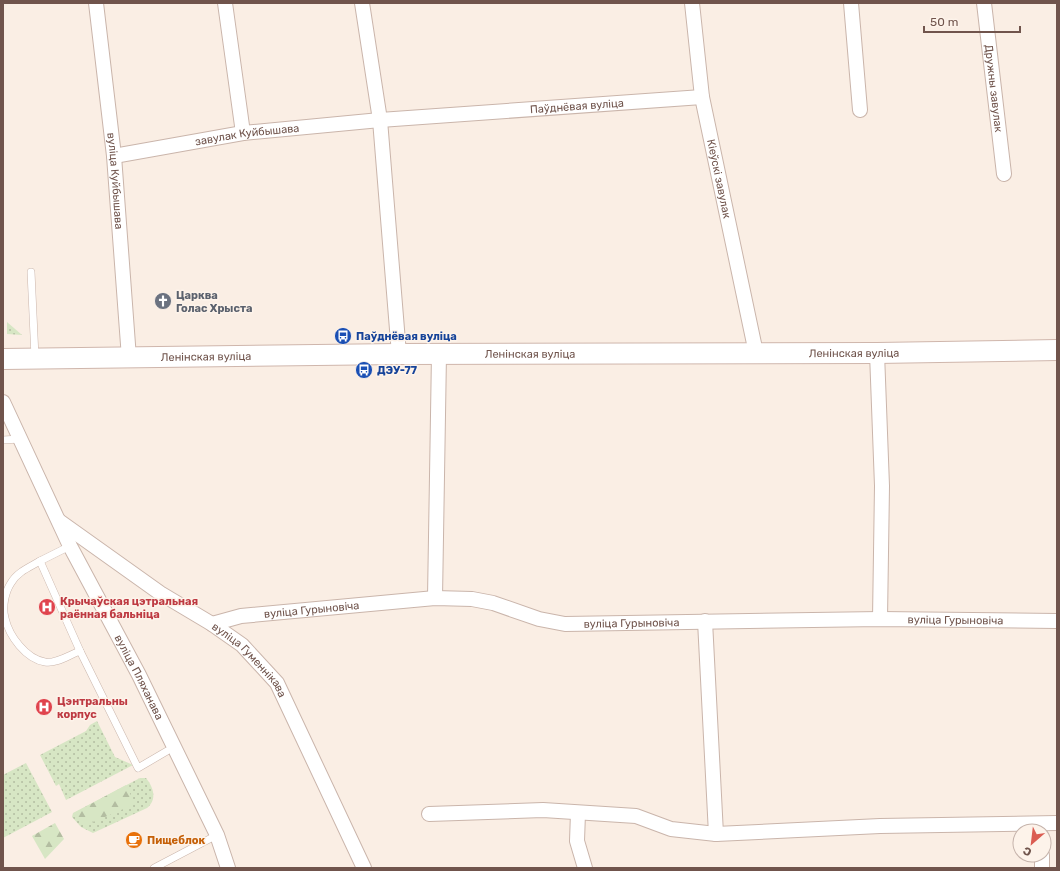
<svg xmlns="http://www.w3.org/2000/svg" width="1060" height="871" font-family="Rubik,sans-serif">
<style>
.grass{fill:url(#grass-dots)}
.forest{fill:url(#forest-firs)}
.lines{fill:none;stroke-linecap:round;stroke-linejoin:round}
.lane-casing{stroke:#cab5ab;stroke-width:8}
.street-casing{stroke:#cab5ab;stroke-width:16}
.secondary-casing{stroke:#cfb6ac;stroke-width:22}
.lane{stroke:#fff;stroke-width:7}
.street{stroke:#fff;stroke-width:14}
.secondary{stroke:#fff;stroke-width:20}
.labels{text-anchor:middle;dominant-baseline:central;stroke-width:3;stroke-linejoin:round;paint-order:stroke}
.street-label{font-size:11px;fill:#70544c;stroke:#fdf3ea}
.worship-label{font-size:11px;font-weight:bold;fill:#5b616d;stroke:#fdf3ea;text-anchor:start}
.transit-label{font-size:11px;font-weight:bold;fill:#164399;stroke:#fdf3ea;text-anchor:start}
.health-label{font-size:11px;font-weight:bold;fill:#be3a42;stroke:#fdf3ea;text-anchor:start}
.food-label{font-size:11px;font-weight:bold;fill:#c56008;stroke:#fdf3ea;text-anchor:start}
</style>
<defs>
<pattern id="grass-dots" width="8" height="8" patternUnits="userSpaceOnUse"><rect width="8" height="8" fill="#d7e6c4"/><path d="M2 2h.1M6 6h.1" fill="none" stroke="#b3bda1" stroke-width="1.8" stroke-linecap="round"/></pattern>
<pattern id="forest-firs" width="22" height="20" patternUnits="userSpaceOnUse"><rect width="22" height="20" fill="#d7e6c4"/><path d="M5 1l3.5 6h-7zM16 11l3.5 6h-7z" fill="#b3bda1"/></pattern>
</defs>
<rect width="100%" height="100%" fill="#faeee4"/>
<!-- grass -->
<g class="grass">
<polygon points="7,322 22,335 7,334"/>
<polygon points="97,721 115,757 133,765 66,800 59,784 56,786 40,755 86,731 90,725"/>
<polygon points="26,763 52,812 3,838 3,775"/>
<path d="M140 778H146C154 788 157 800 147 808L93 833 81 827 72 817 73 813Z"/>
</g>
<!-- forest -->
<g class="forest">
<polygon points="126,785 135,804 84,826 74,813"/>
<polygon points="55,823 64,839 45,859 32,836"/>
</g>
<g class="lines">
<!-- lane casing -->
<g class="lane-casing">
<g id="lane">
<polyline points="31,272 35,357"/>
<polyline points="3,440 20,439"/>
<polyline points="70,546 40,561 80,651 138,768 167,751"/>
<path d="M40 561C30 567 17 572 11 583 5 592 2 607 5 618 9 636 26 659 45 662 56 664 69 655 80 651"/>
<polyline points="154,868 217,835"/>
</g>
</g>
<!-- street casing -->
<g class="street-casing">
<g id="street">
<path id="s1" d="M96 3 114 156 129 358"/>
<polyline points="225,3 243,133"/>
<polyline points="362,3 380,120 399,354"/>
<path id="s2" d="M692 3 702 97 756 353"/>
<polyline points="851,3 860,110"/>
<path id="s3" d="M984 3 1004 174"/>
<path id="s4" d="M114 156 243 133 380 120 702 97"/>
<polyline points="877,353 882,486 880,619"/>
<path id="s5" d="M3 402 70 546 139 675 217 835 228 868"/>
<path id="s6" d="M59 521 160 593 212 624 242 645 277 683 364 868"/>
<polyline points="435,598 439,354"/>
<polyline points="705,621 716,834"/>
<path id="s7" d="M212 624 241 616 435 598 472 599 493 603 539 619 565 624 880 619 1057 621"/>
<polyline points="578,813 577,841 585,868"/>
<polyline points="429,814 543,810 636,816 671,829 716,834 880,826 1057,823"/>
<polyline points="1042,855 1042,868"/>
</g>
</g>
<!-- secondary casing -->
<g class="secondary-casing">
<g id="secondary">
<path id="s8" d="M3 359 399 354 877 353 1057 350"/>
</g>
</g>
<!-- lane -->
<use href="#lane" class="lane"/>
<!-- street -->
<use href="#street" class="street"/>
<!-- secondary -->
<use href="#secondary" class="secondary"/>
</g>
<!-- icons -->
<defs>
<g id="church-disc" transform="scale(0.9)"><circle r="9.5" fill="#6b7280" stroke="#fdf3ea"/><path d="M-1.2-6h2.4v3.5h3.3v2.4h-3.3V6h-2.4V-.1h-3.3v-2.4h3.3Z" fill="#fff"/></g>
<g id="bus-disc" transform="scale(0.9)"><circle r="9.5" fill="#1a4fb4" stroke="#fdf3ea"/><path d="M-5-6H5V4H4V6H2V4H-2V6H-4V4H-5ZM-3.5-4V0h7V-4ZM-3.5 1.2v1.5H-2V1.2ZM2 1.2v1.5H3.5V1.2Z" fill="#fff"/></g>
<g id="hospital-disc" transform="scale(0.9)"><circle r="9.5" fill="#e0444e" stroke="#fdf3ea"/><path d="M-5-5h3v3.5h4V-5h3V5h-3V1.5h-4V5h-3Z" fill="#fff"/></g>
<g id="cafe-disc" transform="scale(0.9)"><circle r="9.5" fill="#e8710a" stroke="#fdf3ea"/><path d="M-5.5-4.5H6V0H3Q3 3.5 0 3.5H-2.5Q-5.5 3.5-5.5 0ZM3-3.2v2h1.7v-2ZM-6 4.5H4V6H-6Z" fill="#fff"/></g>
</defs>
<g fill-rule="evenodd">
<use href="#church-disc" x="163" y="301"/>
<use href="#bus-disc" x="343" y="336"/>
<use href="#bus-disc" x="364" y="370"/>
<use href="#hospital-disc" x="47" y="607"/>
<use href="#hospital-disc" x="44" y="707"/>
<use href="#cafe-disc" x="134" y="840"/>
</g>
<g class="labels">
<!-- street labels -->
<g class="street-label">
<text stroke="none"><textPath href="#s3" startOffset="86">Дружны завулак</textPath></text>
<text stroke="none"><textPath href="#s4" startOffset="466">Паўднёвая вуліца</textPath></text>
<text stroke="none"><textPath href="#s4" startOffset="135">завулак Куйбышава</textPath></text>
<text stroke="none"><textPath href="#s2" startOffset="178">Кіеўскі завулак</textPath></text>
<text stroke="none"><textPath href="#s1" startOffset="179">вуліца Куйбышава</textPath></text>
<text stroke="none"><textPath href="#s8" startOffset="851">Ленінская вуліца</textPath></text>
<text stroke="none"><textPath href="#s8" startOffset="527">Ленінская вуліца</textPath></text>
<text stroke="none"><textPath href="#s8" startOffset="203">Ленінская вуліца</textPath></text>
<text stroke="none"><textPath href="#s7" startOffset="101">вуліца Гурыновіча</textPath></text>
<text stroke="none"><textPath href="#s7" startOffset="749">вуліца Гурыновіча</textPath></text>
<text stroke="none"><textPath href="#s7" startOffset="425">вуліца Гурыновіча</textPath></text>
<text stroke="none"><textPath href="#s6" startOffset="237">вуліца Гуменнікава</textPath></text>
<text stroke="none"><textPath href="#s5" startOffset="307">вуліца Пляханава</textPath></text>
</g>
<!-- worship labels -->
<g class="worship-label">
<text x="176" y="295">Царква<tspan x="176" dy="13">Голас Хрыста</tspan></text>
</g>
<!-- transit labels -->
<g class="transit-label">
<text x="356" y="336">Паўднёвая вуліца</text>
<text x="377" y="370">ДЭУ-77</text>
</g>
<!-- health labels -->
<g class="health-label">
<text x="60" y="601">Крычаўская цэтральная<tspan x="60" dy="13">раённая бальніца</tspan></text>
<text x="57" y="701">Цэнтральны<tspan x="57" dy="13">корпус</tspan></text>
</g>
<!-- food labels -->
<g class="food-label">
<text x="147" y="840">Пищеблок</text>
</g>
</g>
<!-- border -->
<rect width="1060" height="871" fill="none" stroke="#70544c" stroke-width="8"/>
<!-- north arrow -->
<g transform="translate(1032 843) rotate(208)"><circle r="19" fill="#fdf3ea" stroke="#c5b3ab"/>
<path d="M0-3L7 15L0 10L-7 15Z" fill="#db5d52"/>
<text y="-6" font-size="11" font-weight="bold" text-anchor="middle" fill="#70544c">С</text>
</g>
<!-- scale -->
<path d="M924 26v6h96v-6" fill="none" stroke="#70544c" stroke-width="2"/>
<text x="930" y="26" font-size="12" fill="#70544c" stroke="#fdf3ea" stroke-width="3" paint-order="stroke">50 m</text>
</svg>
